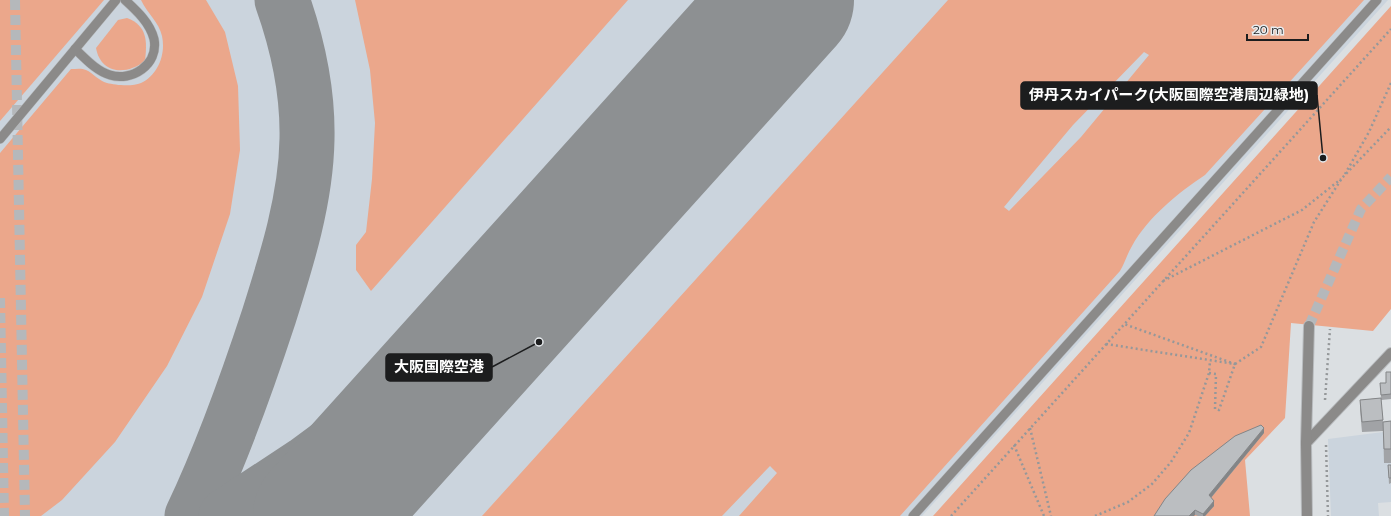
<svg xmlns="http://www.w3.org/2000/svg" width="1391" height="516" font-family="Montserrat,'Noto Sans JP',sans-serif">
<style>
.built{fill:#cbd4dd}
.green{fill:#eba78b;fill-rule:evenodd}
.lines{fill:none;stroke-linecap:round;stroke-linejoin:round}
.taxiway{stroke:#8d9092;stroke-width:55}
.runway{stroke:#8d9092;stroke-width:136}
.tertiary-tunnel{stroke:#b5b8bb;stroke-width:10;stroke-dasharray:10 5;stroke-linecap:butt}
.primary-tunnel{stroke:#b5b8bb;stroke-width:10;stroke-dasharray:10 5;stroke-linecap:butt}
.service-casing{stroke:#b9bcbf;stroke-width:10}
.minor-casing{stroke:#b9bcbf;stroke-width:12}
.tertiary-casing{stroke:#b9bcbf;stroke-width:12}
.path{stroke:#95989a;stroke-width:2.5;stroke-dasharray:2 3;stroke-linecap:butt}
.service{stroke:#8b8a89;stroke-width:9}
.minor{stroke:#8b8a89;stroke-width:10}
.tertiary{stroke:#8b8a89;stroke-width:10}
.wall{fill:#a1a3a6}
.shaded-wall{fill:#838587}
.building{fill:#bbbec1;stroke:#838587}
.leader{fill:none;stroke:#1c1d1e;stroke-width:1.5}
.callout-dot{fill:#1c1d1e;stroke:#e8ecef;stroke-width:1.5}
.callout{fill:#1c1d1e;stroke:#1c1d1e;stroke-width:1.5}
.callout-label{font-size:15px;text-anchor:middle;font-weight:bold;fill:#fff}
</style>
<rect width="100%" height="100%" fill="#dbdfe2"/>
<!-- built -->
<g class="built">
<polygon points="0,0 1388,0 922,516 0,516"/>
<polygon points="1391,431 1391,502 1378,503 1379,516 1331,516 1328,439"/>
</g>
<!-- green -->
<g class="green">
<polygon points="0,0 104,0 0,121"/>
<path d="M141 0H206L225 32 238 86 240 150 230 214 202 297 167 366 115 442 62 500 41 516H0V153L71 69C76 69 82 68 86 70 93 73 99 81 107 83 115 85 132 87 141 83 158 75 166 54 162 36 159 22 147 13 141 0Z"/>
<polygon points="355,0 628,0 371,291 356,270 356,245 366,232 372,179 375,123 370,70"/>
<path d="M948 0H1364L1205 175C1178 193 1148 217 1132 246 1127 254 1125 263 1120 271L900 516H739L777 473 770 466 722 516H482ZM1144 52 1149 55 1081 137 1009 211 1004 207 1073 125Z"/>
<polygon points="1391,6 1391,309 1373,331 1291,323 1285,418 1245,460 1250,516 933,516"/>
<path d="M127 18C148 26 147 42 145 61 127 75 101 75 96 48L118 20Z"/>
</g>
<g class="lines">
<!-- taxiway -->
<g class="taxiway">
<path d="M192 516C223 451 247 383 269 316 287 259 306 199 307 139 308 91 298 45 282 0"/>
<polyline points="226,516 305,464 370,416 503,302 584,224"/>
</g>
<!-- runway -->
<polyline class="runway" points="321,516 786,0"/>
<!-- tertiary-tunnel -->
<polyline class="tertiary-tunnel" points="1309,326 1361,209 1391,177"/>
<!-- primary-tunnel -->
<g class="primary-tunnel">
<polyline points="15,0 25,516"/>
<polyline points="0,298 4,516"/>
</g>
<!-- service casing -->
<g class="service-casing">
<g id="service">
<path d="M75 49C85 58 96 71 110 75 131 82 159 65 154 39 150 23 137 11 125 0"/>
<polyline points="0,139 116,0"/>
<polyline points="913,516 1377,0"/>
</g>
</g>
<!-- minor casing -->
<g class="minor-casing">
<polyline id="minor" points="1306,443 1391,353"/>
</g>
<!-- tertiary casing -->
<g class="tertiary-casing">
<polyline id="tertiary" points="1307,516 1306,443 1309,326"/>
</g>
<!-- path -->
<g class="path">
<polyline points="1345,174 1369,132 1391,83"/>
<polyline points="1163,281 1302,210 1341,179"/>
<polyline points="1106,344 1235,364 1124,324"/>
<polyline points="1209,373 1216,374 1215,409 1219,410 1235,364 1261,347 1314,222 1342,178 1391,127"/>
<polyline points="1325,400 1330,329"/>
<polyline points="1030,428 1051,516"/>
<polyline points="1014,445 1044,516"/>
<polyline points="1326,445 1328,516"/>
<polyline points="951,516 1391,29"/>
<polyline points="1095,516 1128,502 1152,484 1171,462 1189,433 1209,373 1210,361"/>
</g>
<!-- service -->
<use href="#service" class="service"/>
<!-- minor -->
<use href="#minor" class="minor"/>
<!-- tertiary -->
<use href="#tertiary" class="tertiary"/>
</g>
<!-- wall -->
<g class="wall">
<polygon points="1391,372 1391,399 1381,400 1383,420 1383,431 1362,432 1360,410 1360,400 1381,398 1380,383 1386,383"/>
<polygon points="1391,421 1391,463 1384,463 1383,422"/>
<polygon points="1264,433 1211,498 1214,506 1205,516 1198,516 1195,515 1154,516"/>
<polygon points="1388,465 1391,465 1391,483 1389,484"/>
</g>
<!-- shaded-wall -->
<g class="shaded-wall">
<polygon points="1264,428 1264,433 1209,500 1209,495"/>
<polygon points="1214,501 1214,506 1205,516 1203,516 1203,514"/>
<polygon points="1195,510 1195,515 1194,516 1189,516"/>
</g>
<!-- building -->
<g class="building">
<polygon points="1386,372 1391,372 1391,394 1381,395 1380,383 1386,383"/>
<polygon points="1381,398 1383,420 1362,422 1360,400"/>
<polygon points="1391,421 1391,449 1384,449 1383,422"/>
<polygon points="1261,425 1264,428 1209,495 1214,501 1203,514 1195,510 1189,516 1154,516 1165,499 1191,470 1235,436"/>
<polygon points="1388,465 1391,465 1391,478 1389,478"/>
</g>
<!-- callouts -->
<path class="leader" d="M1323 158L1317 95M539 342L492 367"/>
<g class="callout-dot">
<circle cx="1323" cy="158" r="4"/>
<circle cx="539" cy="342" r="4"/>
</g>
<g class="callout">
<rect x="1021" y="82" width="296" height="27" rx="4"/>
<rect x="386" y="354" width="106" height="27" rx="4"/>
</g>
<g class="callout-label">
<text x="1169" y="100">伊丹スカイパーク(大阪国際空港周辺緑地)</text>
<text x="439" y="372">大阪国際空港</text>
</g>
<!-- scale -->
<path d="M1247 34v6h61v-6" fill="none" stroke="#1c1d1e" stroke-width="2"/>
<text x="1253" y="34" font-size="12" fill="#1c1d1e" stroke="#e8ecef" stroke-width="3" paint-order="stroke">20 m</text>
</svg>
